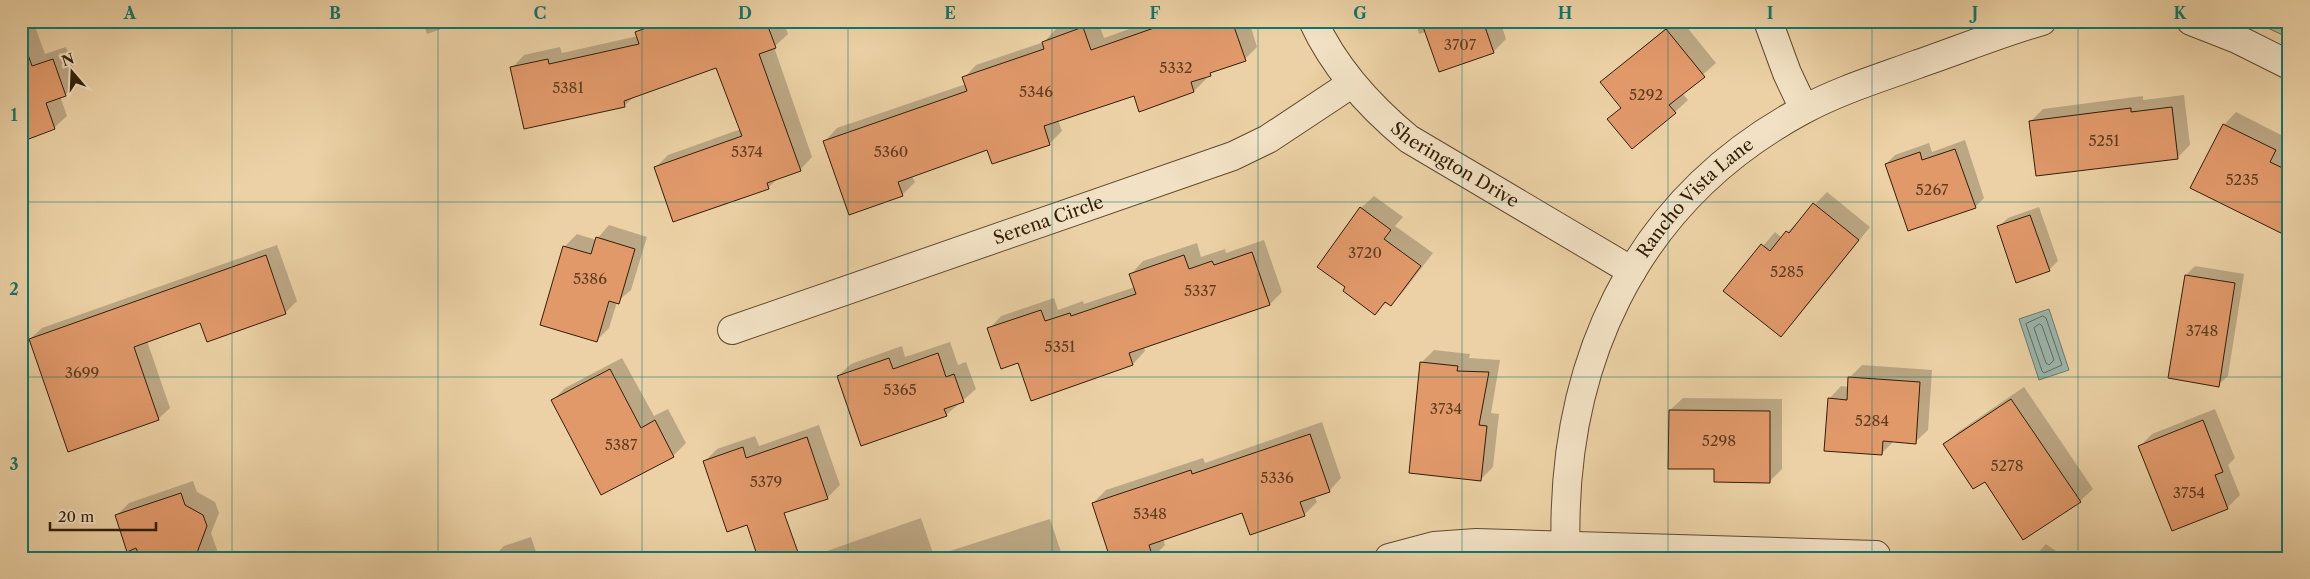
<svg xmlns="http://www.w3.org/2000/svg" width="2310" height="579" font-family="'Libre Caslon Text',serif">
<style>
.green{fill:#b3bd8a;stroke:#726e48}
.water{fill:#99b6ad;stroke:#70796a}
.shadow{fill:#0003}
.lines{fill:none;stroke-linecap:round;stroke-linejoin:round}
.shore{stroke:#666a5a;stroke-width:1}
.building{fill:#e1996a;stroke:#321e06}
.minor-casing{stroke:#604b2e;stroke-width:30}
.minor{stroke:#f2e1c4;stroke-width:28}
.grid{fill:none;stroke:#0f766e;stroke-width:1;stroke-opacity:0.55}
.labels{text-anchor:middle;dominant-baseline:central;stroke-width:4.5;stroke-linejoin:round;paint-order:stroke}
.number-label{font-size:15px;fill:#5e3d1f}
.street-label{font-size:18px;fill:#321e06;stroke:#f2e1c4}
.neatline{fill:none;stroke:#0f766e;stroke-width:2}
.grid-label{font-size:16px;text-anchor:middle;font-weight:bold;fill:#0f766e}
</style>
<rect width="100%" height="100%" fill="#ebd1a5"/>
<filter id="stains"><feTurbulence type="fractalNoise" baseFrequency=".004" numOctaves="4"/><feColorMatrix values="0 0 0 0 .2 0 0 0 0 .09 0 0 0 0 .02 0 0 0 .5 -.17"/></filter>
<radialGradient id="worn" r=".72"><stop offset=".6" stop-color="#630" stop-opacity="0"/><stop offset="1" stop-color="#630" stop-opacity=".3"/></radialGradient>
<!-- green -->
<polygon class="green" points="2253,21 2289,21 2289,38"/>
<!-- water -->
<polygon class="water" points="2049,309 2069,370 2039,380 2019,319"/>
<!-- shadow -->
<g class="shadow">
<polygon points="21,21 33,21 45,54 66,47 78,82 66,94 60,96 67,116 54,128 21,140"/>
<polygon points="423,21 464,21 427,34"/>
<polygon points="648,21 790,21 784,23 788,34 774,47 812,157 800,170 778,178 768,188 655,168 668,155 741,129 717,66 635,96 624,106 512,68 524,55 560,47 562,53 638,36 636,33"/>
<polygon points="838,21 860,21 840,28"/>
<polygon points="1080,21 1098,21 1104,38 1152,21 1249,21 1257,47 1245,59 1215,70 1205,76 1206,79 1194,91 1140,110 1134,95 1058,120 1062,131 1050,143 993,162 988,149 912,176 915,182 902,195 825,141 837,128 966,84 964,78 976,65 1044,42 1056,29"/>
<polygon points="1415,21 1500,21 1506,39 1493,52 1426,32 1419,34"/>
<polygon points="1549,21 1562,21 1550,24"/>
<polygon points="1674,21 1682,21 1716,63 1682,93 1688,100 1675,112 1609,119 1622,107 1602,82"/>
<polygon points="2184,95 2190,145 2177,158 2031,121 2043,109 2143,96 2143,100"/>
<polygon points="2236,112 2287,138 2282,149 2289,152 2289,236 2224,125"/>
<polygon points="1965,140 1984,198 1975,207 1886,164 1895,155 1929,143 1932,152"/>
<polygon points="1827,192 1870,227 1793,323 1781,335 1725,291 1775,232 1782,238"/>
<polygon points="1374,196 1403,217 1395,226 1433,253 1403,292 1391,305 1387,302 1375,313 1361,208"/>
<polygon points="2039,207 2058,261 2049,270 1998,227 2008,218"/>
<polygon points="609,225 647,237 631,290 617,302 609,328 596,341 564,247 577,234 596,240"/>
<polygon points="1264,240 1282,292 1270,304 1144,347 1145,351 1133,364 1032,399 1018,362 989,329 1001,316 1054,298 1058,310 1083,301 1084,304 1135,287 1131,274 1143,261 1197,243 1201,257 1225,249 1226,253"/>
<polygon points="277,245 297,301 285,313 201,321 147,341 170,408 158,419 30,339 42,328"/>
<polygon points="2195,266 2244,274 2228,376 2218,385 2169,377 2186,275"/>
<polygon points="950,342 958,365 966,362 976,389 946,415 838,376 851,364 902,346 905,357"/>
<polygon points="1434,350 1470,354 1469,358 1500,360 1491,413 1499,414 1493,467 1481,479 1421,363"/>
<polygon points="622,358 654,416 668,409 686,443 673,456 553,400 565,388"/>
<polygon points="1862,365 1932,370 1928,430 1915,442 1894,441 1882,453 1829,399 1841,386 1849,387 1849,378"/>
<polygon points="2024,387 2093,489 2080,501 1985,480 1945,444 1958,432"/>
<polygon points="1683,398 1782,399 1782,469 1769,482 1715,468 1670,410"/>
<polygon points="2215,409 2235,458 2228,465 2240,495 2228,507 2172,530 2139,447 2152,434"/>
<polygon points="1322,422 1341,478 1329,491 1314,496 1317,502 1304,515 1243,511 1163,538 1165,545 1152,558 1093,503 1106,490 1203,458 1205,463"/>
<polygon points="819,425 840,485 827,498 705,461 717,449 755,436 759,446"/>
<polygon points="193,481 197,492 215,502 219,513 211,533 220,558 132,558 116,516 129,503"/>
<polygon points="921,518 934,556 1050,519 1063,558 807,558"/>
<polygon points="531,537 538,558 502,558 499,551 504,546"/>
<polygon points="2046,544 2066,558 2033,558"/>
</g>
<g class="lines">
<!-- shore -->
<g class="shore">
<polygon points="2043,316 2046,318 2062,365 2044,373 2042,371 2026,324"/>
<polygon points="2040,324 2042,326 2054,360 2049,365 2046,363 2034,328"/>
</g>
</g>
<!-- building -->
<g class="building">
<polygon points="666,21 766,21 776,48 759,54 801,171 767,183 769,189 673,222 654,167 742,136 716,68 624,101 625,107 524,129 510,67 548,59 549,64 639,44 635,32"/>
<polygon points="1174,21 1232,21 1246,61 1210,73 1211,76 1191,82 1194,92 1139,112 1134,96 1044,126 1050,145 992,164 987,150 898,182 903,196 849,215 823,141 967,91 962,77 1044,49 1042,42 1083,27 1091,50"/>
<polygon points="1421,21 1483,21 1494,53 1439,72"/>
<polygon points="1666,29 1705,77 1669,105 1676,113 1632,149 1607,119 1621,108 1600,82"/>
<polygon points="21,46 25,46 32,66 53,59 66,96 46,103 55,129 21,142"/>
<polygon points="2172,107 2178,159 2036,176 2029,121 2131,108 2131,112"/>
<polygon points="2223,124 2276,150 2270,162 2289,171 2289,237 2190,188"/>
<polygon points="1955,149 1976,208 1908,231 1885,164 1920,152 1922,160"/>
<polygon points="1813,203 1859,240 1781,337 1723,291 1761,244 1770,251 1786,231 1789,233"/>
<polygon points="1360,207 1391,230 1384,239 1421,266 1391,306 1385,302 1375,315 1343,291 1345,287 1317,267"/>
<polygon points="2030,215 2050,271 2016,283 1997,226"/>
<polygon points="596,237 635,249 619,304 609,301 597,342 540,325 563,246 591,254"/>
<polygon points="1252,252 1270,305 1129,353 1133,365 1031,401 1018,363 1001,369 987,328 1041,310 1045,321 1070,313 1071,316 1136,294 1129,274 1184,255 1189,269 1212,261 1214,265"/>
<polygon points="266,255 286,314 207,342 200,323 134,347 159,420 68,452 29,339"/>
<polygon points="2185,275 2235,283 2219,387 2168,378"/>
<polygon points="938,353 946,377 954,374 964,402 944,409 947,416 861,446 837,376 889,358 893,369"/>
<polygon points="1420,362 1458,366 1457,371 1489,372 1479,425 1487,426 1481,481 1409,473"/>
<polygon points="610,369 641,428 655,420 674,457 601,495 551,400"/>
<polygon points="1848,377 1920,382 1916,444 1883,441 1882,455 1824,451 1828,398 1847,400"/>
<polygon points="2011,399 2081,502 2023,540 1985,482 1973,489 1943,444"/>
<polygon points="1669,410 1770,411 1770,483 1714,482 1714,469 1668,469"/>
<polygon points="2203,420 2223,472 2215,475 2228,509 2172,531 2138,446"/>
<polygon points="1310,434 1330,492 1300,502 1305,516 1250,535 1242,513 1149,545 1153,558 1110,558 1092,503 1191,470 1192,474"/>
<polygon points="807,437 828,499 784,513 800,558 758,558 747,525 727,532 703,461 743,447 746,458"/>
<polygon points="181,493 185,505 203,515 207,526 195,558 140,558 136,548 127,552 115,515"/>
</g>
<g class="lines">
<!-- minor casing -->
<g class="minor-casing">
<g id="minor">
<path id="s1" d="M1313 21C1335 69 1369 106 1409 139L1632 271"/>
<polyline points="1768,21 1787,73 1804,109"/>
<polyline points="2191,21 2237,39 2289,65"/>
<path id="s2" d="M732 330 1233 156 1268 139 1351 84"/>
<polyline points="1389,558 1434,546 1476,543 1876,555"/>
<path id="s3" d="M1566 558C1558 368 1632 202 1803 110 1840 90 1880 78 1918 64 1959 50 2000 33 2042 21"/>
</g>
</g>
<!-- minor -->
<use href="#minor" class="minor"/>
</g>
<!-- grid -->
<path class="grid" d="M232 21V558M438 21V558M642 21V558M848 21V558M1052 21V558M1258 21V558M1462 21V558M1668 21V558M1872 21V558M2078 21V558M21 202H2289M21 377H2289"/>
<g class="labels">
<!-- number labels -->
<g class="number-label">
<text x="1460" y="44">3707</text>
<text x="1176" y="67">5332</text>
<text x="568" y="87">5381</text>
<text x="1036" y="91">5346</text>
<text x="1646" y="94">5292</text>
<text x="2104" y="140">5251</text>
<text x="747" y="151">5374</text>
<text x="891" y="151">5360</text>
<text x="2242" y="179">5235</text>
<text x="1932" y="189">5267</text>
<text x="1365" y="252">3720</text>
<text x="1787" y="271">5285</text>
<text x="590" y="278">5386</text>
<text x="1200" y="290">5337</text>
<text x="2202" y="330">3748</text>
<text x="1060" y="346">5351</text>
<text x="82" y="372">3699</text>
<text x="900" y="389">5365</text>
<text x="1446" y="408">3734</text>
<text x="1872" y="420">5284</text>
<text x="1719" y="440">5298</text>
<text x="621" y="444">5387</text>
<text x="2007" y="465">5278</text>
<text x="1277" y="477">5336</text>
<text x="766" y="481">5379</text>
<text x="2189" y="492">3754</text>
<text x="1150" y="513">5348</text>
</g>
<!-- street labels -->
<g class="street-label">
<text stroke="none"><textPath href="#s1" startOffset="206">Sherington Drive</textPath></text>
<text stroke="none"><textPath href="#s3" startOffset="396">Rancho Vista Lane</textPath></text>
<text stroke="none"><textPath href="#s2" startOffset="335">Serena Circle</textPath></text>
</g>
</g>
<!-- margin -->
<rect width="2310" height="579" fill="none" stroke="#ebd1a5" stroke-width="55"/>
<!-- north arrow -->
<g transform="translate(72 72) rotate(341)" stroke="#f2e1c4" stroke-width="4" paint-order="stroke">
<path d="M0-4L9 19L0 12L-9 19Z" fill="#321e06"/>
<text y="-8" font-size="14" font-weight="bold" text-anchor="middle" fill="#321e06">N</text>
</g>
<!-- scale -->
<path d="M50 522v8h106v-8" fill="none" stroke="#321e06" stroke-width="2.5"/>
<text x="58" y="522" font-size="15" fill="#321e06" stroke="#f2e1c4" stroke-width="4" paint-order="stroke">20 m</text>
<rect x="28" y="28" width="2254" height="524" class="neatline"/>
<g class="grid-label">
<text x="130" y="19">A</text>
<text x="335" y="19">B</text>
<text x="540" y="19">C</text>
<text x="745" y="19">D</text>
<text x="950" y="19">E</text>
<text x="1155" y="19">F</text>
<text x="1360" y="19">G</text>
<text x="1565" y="19">H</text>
<text x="1770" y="19">I</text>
<text x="1975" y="19">J</text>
<text x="2180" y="19">K</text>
<text x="14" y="121">1</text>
<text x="14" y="295">2</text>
<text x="14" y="470">3</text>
</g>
<rect width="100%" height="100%" filter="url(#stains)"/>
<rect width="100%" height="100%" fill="url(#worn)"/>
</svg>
